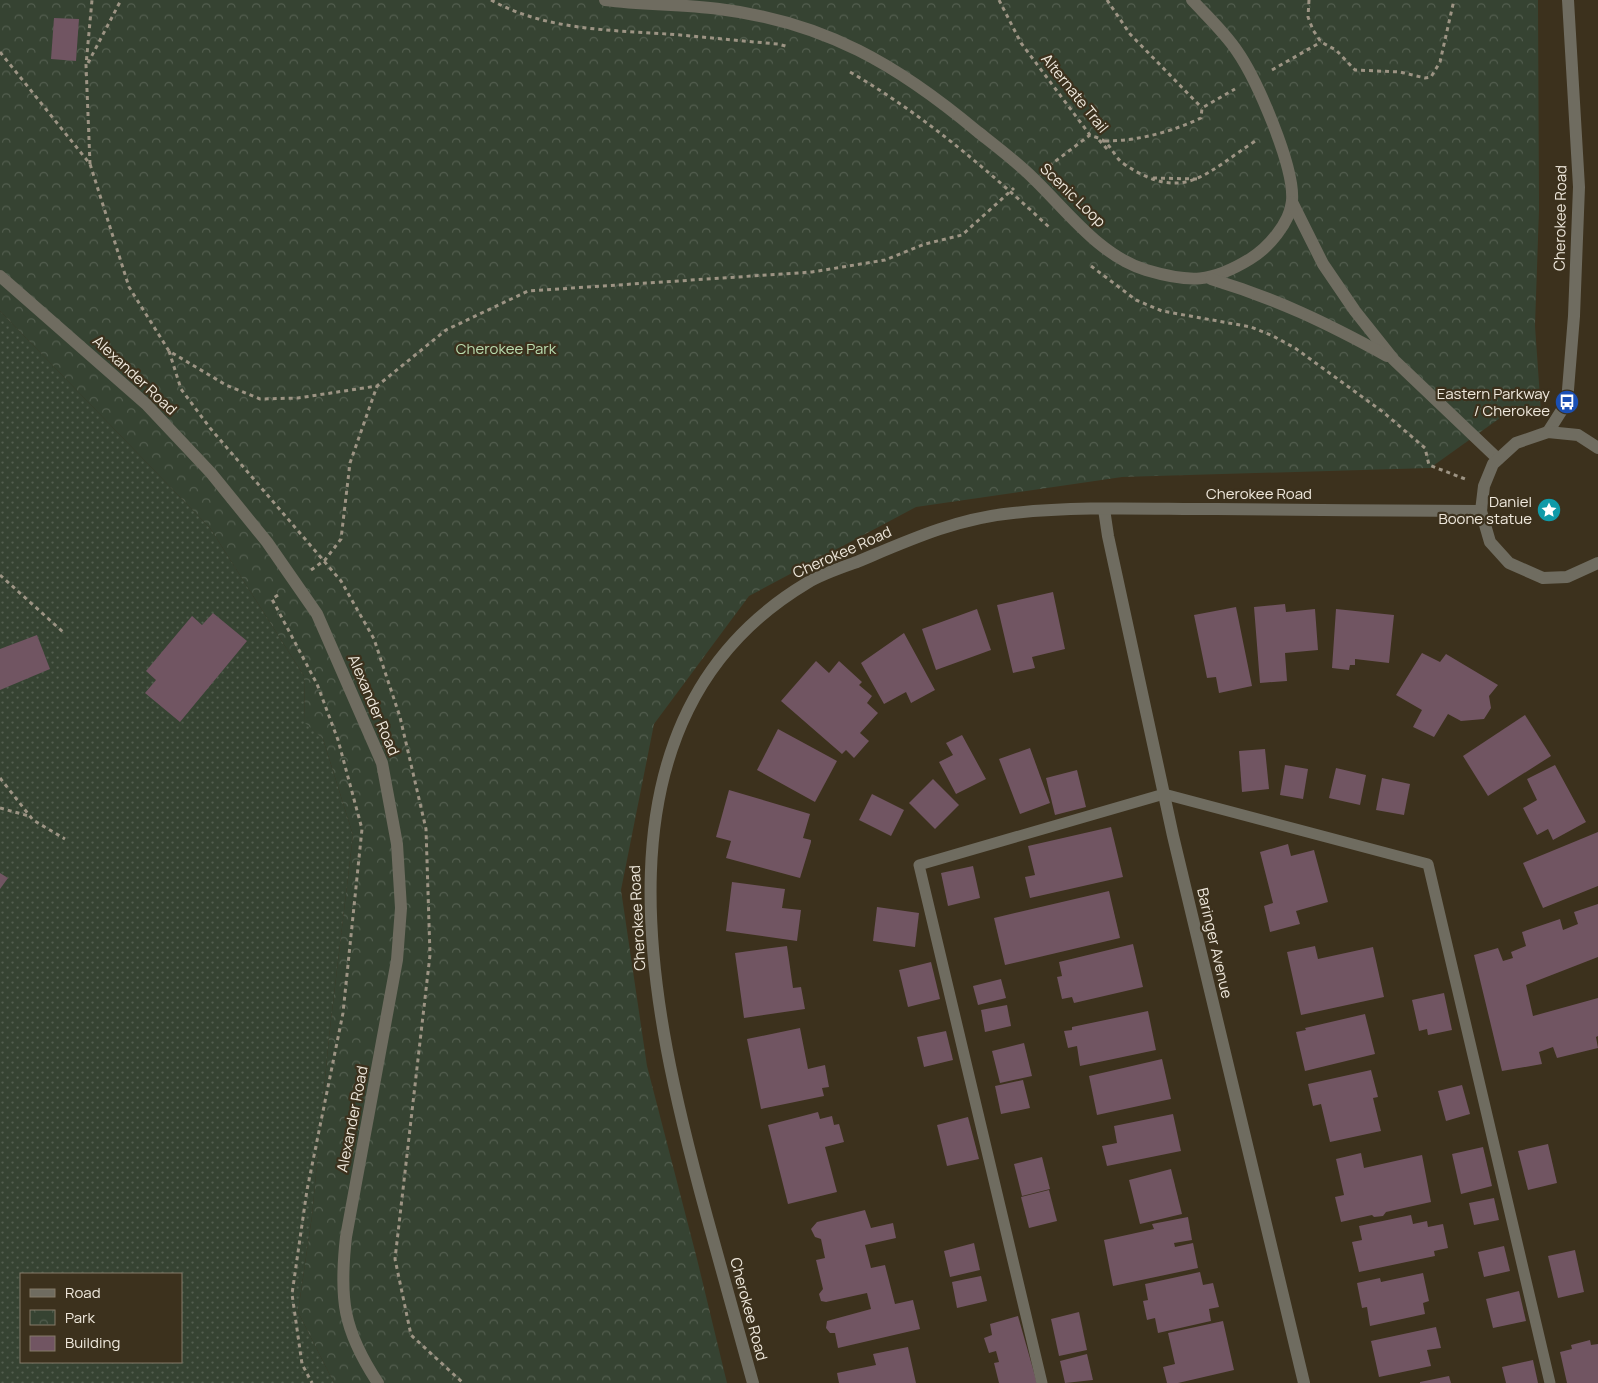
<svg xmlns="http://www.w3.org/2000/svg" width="1598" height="1383" font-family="Manrope,sans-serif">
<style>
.grass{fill:url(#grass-dots);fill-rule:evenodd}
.park{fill:url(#park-crowns)}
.building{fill:#715562}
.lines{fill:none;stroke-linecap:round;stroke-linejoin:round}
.path{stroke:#9d9484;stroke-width:3;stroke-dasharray:4 4;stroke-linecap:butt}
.lane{stroke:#6f6c60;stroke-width:11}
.street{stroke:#6f6c60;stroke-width:12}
.labels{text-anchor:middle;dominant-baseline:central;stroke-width:4.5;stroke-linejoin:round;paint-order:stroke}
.street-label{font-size:15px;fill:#efe8dc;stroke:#3c311d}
.park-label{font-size:15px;fill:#badcaf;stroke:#3c311d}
.poi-label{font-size:15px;fill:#efe8dc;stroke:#3c311d;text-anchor:end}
</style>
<defs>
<pattern id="grass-dots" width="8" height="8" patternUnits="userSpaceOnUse" patternTransform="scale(1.25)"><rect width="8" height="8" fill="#364332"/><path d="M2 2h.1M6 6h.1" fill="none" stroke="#535e4f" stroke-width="1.8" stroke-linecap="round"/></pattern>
<pattern id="park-crowns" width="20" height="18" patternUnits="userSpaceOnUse" patternTransform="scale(1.25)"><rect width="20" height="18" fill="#364332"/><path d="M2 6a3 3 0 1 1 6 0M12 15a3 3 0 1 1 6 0" fill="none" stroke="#535e4f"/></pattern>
</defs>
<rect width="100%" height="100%" fill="#3c311d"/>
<!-- grass -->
<path class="grass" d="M0 311 210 528 304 676 305 722 323 739 353 835 329 1037 312 1216 298 1312 334 1383H0ZM21 1274H181V1362H21Z"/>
<!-- park -->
<polygon class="park" points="0,0 1538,0 1539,210 1535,326 1541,412 1507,413 1430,468 1122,477 916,507 749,596 654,724 621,890 647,1066 697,1259 727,1383 334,1383 298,1312 312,1216 329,1037 353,835 323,739 305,723 304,676 210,528 0,311"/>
<!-- building -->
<g class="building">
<polygon points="54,18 79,19 76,61 51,59"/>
<polygon points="1053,592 1065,649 1032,657 1035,668 1013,673 997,605"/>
<polygon points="1285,604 1286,612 1315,609 1318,650 1285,653 1287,681 1260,683 1254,607"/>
<polygon points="1236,607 1252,686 1219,693 1216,677 1207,678 1194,615"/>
<polygon points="977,609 991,650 936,670 922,629"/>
<polygon points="1336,609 1394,615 1389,663 1355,659 1355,665 1350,665 1349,670 1332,668"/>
<polygon points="213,613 247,641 180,722 145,693 156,680 146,671 192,616 202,625"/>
<polygon points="904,633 935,690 911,703 906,692 884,704 861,663"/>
<polygon points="37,635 50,669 0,690 0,649"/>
<polygon points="1422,653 1440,662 1446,654 1498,685 1489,696 1491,708 1484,719 1461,721 1448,714 1434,737 1413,727 1422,710 1396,695"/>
<polygon points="816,661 829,673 839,661 862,682 859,685 872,696 867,703 878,713 860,733 869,741 854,758 846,750 842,754 781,701"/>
<polygon points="1525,715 1551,756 1488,796 1463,756"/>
<polygon points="778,729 837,761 815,802 757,770"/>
<polygon points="962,735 986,779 956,794 939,762 953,755 946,743"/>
<polygon points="1030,748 1050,803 1020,814 999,759"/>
<polygon points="1265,749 1269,789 1242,792 1239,751"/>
<polygon points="1285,765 1308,769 1303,799 1280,795"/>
<polygon points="1555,765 1586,822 1553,840 1548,829 1537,835 1523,808 1537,800 1527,779"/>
<polygon points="1336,768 1366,775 1360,805 1329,798"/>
<polygon points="1077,770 1086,807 1055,815 1046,778"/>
<polygon points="1382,778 1410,784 1404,815 1376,810"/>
<polygon points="933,779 959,805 935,829 909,803"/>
<polygon points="729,790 810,814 803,838 811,840 811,842 800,878 726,858 731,841 716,837"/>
<polygon points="872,794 904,810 891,836 859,820"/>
<polygon points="1111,827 1123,877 1030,898 1025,877 1035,875 1028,846"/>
<polygon points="1598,832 1598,886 1543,908 1523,863"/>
<polygon points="1288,844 1291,856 1314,850 1328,902 1296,911 1300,924 1270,932 1264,906 1273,903 1260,852"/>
<polygon points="973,866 980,898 948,906 941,873"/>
<polygon points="0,873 8,878 0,889"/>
<polygon points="732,882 785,889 782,908 801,910 797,941 726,931"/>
<polygon points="1109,891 1120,938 1005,965 994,918"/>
<polygon points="1598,904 1598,957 1526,985 1533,1016 1598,998 1598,1036 1596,1037 1598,1048 1557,1058 1553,1047 1539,1052 1542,1064 1502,1071 1474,955 1498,948 1503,961 1513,958 1511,952 1526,946 1522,932 1560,919 1563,930 1578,924 1574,912"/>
<polygon points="877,907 919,913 915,947 873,941"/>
<polygon points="1133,944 1143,987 1074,1003 1072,997 1062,999 1057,977 1062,976 1059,962"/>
<polygon points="787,946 793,988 801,987 805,1009 744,1018 735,953"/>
<polygon points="1315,946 1318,959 1373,947 1384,997 1301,1015 1287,952"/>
<polygon points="931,962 940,999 908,1007 899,970"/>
<polygon points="1001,979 1006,998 978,1005 973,986"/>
<polygon points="1444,993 1452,1030 1428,1035 1427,1029 1419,1031 1412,1000"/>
<polygon points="1007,1005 1011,1026 985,1032 981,1010"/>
<polygon points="1148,1011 1156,1050 1080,1066 1077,1046 1068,1048 1064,1031 1072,1030 1072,1027"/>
<polygon points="1365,1014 1375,1054 1305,1071 1296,1032 1306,1030 1305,1028"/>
<polygon points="800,1028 808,1069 825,1065 829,1087 822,1088 824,1096 761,1109 747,1039"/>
<polygon points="946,1031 953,1060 924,1067 917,1037"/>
<polygon points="1024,1043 1032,1076 1000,1083 992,1051"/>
<polygon points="1162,1059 1171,1099 1097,1115 1089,1076"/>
<polygon points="1371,1070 1378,1097 1373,1098 1381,1131 1330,1142 1321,1104 1313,1106 1308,1084"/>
<polygon points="1023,1080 1030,1108 1001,1114 995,1086"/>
<polygon points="1462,1085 1470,1114 1446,1121 1438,1091"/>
<polygon points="818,1112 820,1119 832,1116 834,1125 839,1124 844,1142 825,1147 837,1192 788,1204 768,1125"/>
<polygon points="1173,1114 1181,1151 1107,1166 1102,1146 1117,1143 1114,1126"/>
<polygon points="968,1117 979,1159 947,1166 937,1125"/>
<polygon points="1548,1144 1557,1183 1528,1190 1518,1151"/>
<polygon points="1483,1147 1492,1186 1461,1194 1452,1154"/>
<polygon points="1361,1153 1364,1168 1422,1155 1431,1202 1386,1212 1383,1216 1374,1217 1372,1215 1341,1222 1335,1197 1344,1195 1336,1159"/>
<polygon points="1042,1157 1050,1189 1022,1196 1014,1164"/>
<polygon points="1171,1169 1182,1214 1140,1224 1129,1180"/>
<polygon points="1049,1190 1057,1221 1029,1228 1021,1197"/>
<polygon points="1494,1198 1499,1220 1474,1225 1469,1203"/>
<polygon points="865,1210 871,1228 893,1223 896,1238 865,1245 871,1268 885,1265 895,1304 913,1300 920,1329 838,1348 835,1333 830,1333 826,1328 827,1321 871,1309 867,1293 826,1302 821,1301 819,1294 823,1289 816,1260 825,1258 821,1239 815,1237 811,1229 817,1222"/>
<polygon points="1411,1215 1413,1224 1427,1221 1428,1227 1443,1224 1448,1248 1434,1251 1435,1256 1359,1272 1352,1242 1362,1240 1359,1226"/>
<polygon points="1188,1217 1192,1240 1174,1243 1175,1247 1193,1243 1198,1268 1113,1286 1104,1240 1154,1229 1152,1224"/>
<polygon points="974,1243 980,1270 950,1277 944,1251"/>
<polygon points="1504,1246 1510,1271 1484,1277 1478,1252"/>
<polygon points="1575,1250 1584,1292 1558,1298 1548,1256"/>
<polygon points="1200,1272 1203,1285 1213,1283 1219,1307 1209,1309 1211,1321 1158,1333 1155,1318 1147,1320 1143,1301 1148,1300 1145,1284"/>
<polygon points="1423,1273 1429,1301 1423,1303 1425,1314 1370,1326 1367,1307 1362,1308 1357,1283 1380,1278 1381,1282"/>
<polygon points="981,1276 987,1301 957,1308 952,1282"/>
<polygon points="1519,1291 1526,1321 1493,1328 1486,1299"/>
<polygon points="1079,1312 1087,1350 1059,1356 1051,1319"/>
<polygon points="1018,1316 1037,1383 999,1383 994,1363 999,1362 996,1351 989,1353 984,1338 992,1335 990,1324"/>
<polygon points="1223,1321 1234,1370 1178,1383 1167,1383 1163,1367 1175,1364 1168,1333"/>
<polygon points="1436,1327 1441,1348 1427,1350 1431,1366 1379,1377 1371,1341"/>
<polygon points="1590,1340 1591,1345 1598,1344 1598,1383 1567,1383 1560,1352 1572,1349 1571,1345"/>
<polygon points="908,1347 916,1383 839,1383 837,1373 876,1365 873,1354"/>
<polygon points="1087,1354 1093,1380 1065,1383 1060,1361"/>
<polygon points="1533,1360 1538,1383 1506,1383 1502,1367"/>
<polygon points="1449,1376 1451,1383 1420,1383 1420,1382"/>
</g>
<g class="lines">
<!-- path -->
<g class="path">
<path d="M491 0C545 30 608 30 668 34 705 37 741 41 778 44L789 47"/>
<path d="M999 0 1021 43 1090 135C1094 137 1100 138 1104 141 1112 147 1115 158 1124 164 1185 205 1206 172 1257 140"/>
<polyline points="1107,0 1130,34 1202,108"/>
<polyline points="1309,0 1308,17 1313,30 1321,42 1336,50 1355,70 1400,72 1425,78 1431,77 1440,62 1454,0"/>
<polyline points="0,52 90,164 129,287 169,351 226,385 260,399 298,398 377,386 446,330 528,291 812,272 885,260 925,244 962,235 1014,188"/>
<polyline points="88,63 121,0"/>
<polyline points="1272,70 1321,42"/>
<path d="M850 72C924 115 988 170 1050 228"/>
<polyline points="1099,140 1108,150"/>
<path d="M1105 141C1138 141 1171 132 1201 118L1202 108 1235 89"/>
<polyline points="90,164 86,65 92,0"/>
<polyline points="1049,166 1090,135"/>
<polyline points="1153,178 1197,179"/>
<polyline points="1091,266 1136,300 1162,311 1251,327 1273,336 1295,348 1383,412 1425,448 1429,465 1465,479"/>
<polyline points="169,351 181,389 210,428 341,581 374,639 400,717 426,829 430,955 395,1259 411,1335 463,1383"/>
<polyline points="311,570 325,560 341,539 350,463 377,386"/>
<polyline points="0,575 63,632"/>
<polyline points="278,595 272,599 317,684 338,740 362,829 343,1013 307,1190 292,1294 302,1364 312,1383"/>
<polyline points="0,778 33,820 65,839"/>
<polyline points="0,808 29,816"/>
</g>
<!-- lane -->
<polyline class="lane" points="1042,1383 919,865 1164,794 1428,864 1550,1383"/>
<!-- street -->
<g class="street">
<path d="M605 0C643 5 681 4 719 9 825 22 898 65 978 132 997 147 1017 162 1034 179 1068 212 1100 256 1146 270 1190 283 1211 283 1250 259 1268 248 1290 223 1292 201 1295 167 1257 80 1237 51 1225 33 1207 16 1192 0"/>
<polyline points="1292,202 1323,264 1355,311 1394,360 1498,459"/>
<path d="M0 276 146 404 211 473 267 542 317 614 382 763 397 844 401 908 397 960 346 1237C339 1299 343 1330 378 1383"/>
<path d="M1211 279C1277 299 1327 323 1387 356"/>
<polyline points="1548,432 1567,402 1574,316 1579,187 1568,0"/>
<polyline points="1598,448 1578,435 1548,432 1516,443 1493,464 1484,486 1481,511 1490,542 1509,563 1543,578 1567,577 1598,563"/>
<polyline points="1104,509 1108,536 1173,836 1304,1383"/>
<path d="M753 1383C738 1328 722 1273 707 1217 650 1009 581 718 807 583 822 574 840 568 857 562 907 541 957 518 1013 513 1080 506 1148 509 1216 509 1304 510 1393 511 1481 511"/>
</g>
</g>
<!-- icons -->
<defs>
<g id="bus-disc" transform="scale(1.25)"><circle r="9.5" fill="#1a4fb4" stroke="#3c311d"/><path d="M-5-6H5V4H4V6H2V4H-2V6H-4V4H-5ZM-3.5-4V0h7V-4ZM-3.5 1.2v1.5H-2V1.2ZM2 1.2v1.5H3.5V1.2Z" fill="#fff"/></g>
<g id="sight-disc" transform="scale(1.25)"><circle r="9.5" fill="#0f9aa8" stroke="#3c311d"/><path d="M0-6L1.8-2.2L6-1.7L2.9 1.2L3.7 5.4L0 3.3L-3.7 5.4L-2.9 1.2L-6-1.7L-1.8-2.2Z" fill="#fff"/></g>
</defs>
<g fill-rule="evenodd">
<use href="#bus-disc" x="1567" y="402"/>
<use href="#sight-disc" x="1549" y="510"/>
</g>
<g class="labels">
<!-- street labels -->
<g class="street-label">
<text transform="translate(1075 93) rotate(51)">Alternate Trail</text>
<text transform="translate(1073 195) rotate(44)">Scenic Loop</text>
<text transform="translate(1560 218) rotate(-89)">Cherokee Road</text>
<text transform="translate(135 375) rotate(43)">Alexander Road</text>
<text x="1259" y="493">Cherokee Road</text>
<text transform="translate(842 552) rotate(-24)">Cherokee Road</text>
<text transform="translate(374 705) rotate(67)">Alexander Road</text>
<text transform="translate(637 918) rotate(-93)">Cherokee Road</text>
<text transform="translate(1215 943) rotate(77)">Baringer Avenue</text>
<text transform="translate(352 1119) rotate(-79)">Alexander Road</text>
<text transform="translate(749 1309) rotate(75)">Cherokee Road</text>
</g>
<!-- park labels -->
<g class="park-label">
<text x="506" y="348">Cherokee Park</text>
</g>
<!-- poi labels -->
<g class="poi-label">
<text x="1550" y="393">Eastern Parkway<tspan x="1550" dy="17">/ Cherokee</tspan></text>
<text x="1532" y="501">Daniel<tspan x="1532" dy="17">Boone statue</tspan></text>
</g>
</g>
<!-- legend -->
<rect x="20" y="1273" width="162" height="90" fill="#3c311d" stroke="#847a69"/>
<rect x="30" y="1289" width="25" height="8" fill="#6f6c60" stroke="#847a69"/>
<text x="65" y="1298" font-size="15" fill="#efe8dc">Road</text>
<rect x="30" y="1310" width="25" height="15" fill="url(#park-crowns)" stroke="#847a69"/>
<text x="65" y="1323" font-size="15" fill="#efe8dc">Park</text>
<rect x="30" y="1336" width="25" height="15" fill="#715562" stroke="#847a69"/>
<text x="65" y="1348" font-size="15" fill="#efe8dc">Building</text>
</svg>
